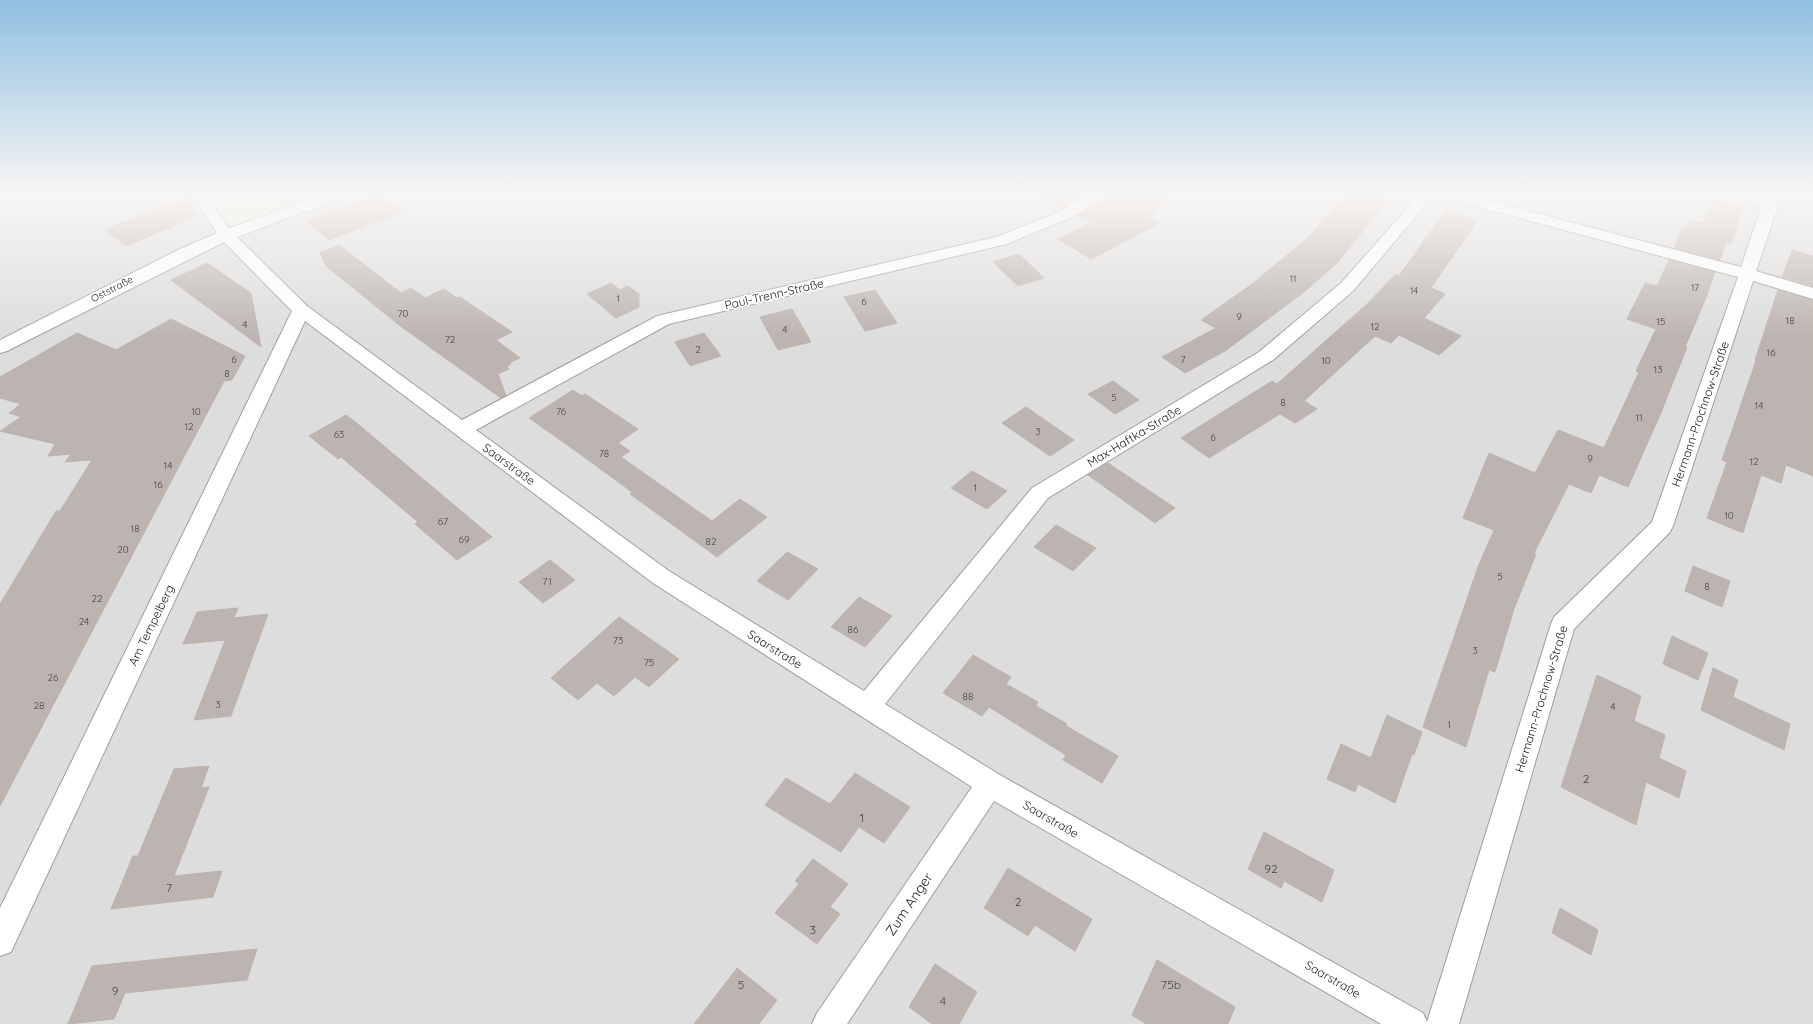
<svg xmlns="http://www.w3.org/2000/svg" width="1813" height="1024" font-family="Quicksand,sans-serif">
<style>
.residential{fill:#ddd}
.building{fill:#bcb4b0;stroke:#bfb2ab}
.lines{fill:none;stroke-linecap:round;stroke-linejoin:round}
.minor-casing{stroke:#9d9d9d;stroke-width:2}
.minor{fill:#fff;fill-rule:evenodd}
.labels{text-anchor:middle;dominant-baseline:central;stroke-width:3.5;stroke-linejoin:round;paint-order:stroke}
.far-number-label{font-size:9px;fill:#474544}
.far-street-label{font-size:10px;fill:#202020;stroke:#fff}
.number-label{font-size:10px;fill:#474544}
.street-label{font-size:12px;fill:#202020;stroke:#fff}
.near-number-label{font-size:12px;fill:#474544}
.near-street-label{font-size:14px;fill:#202020;stroke:#fff}
</style>
<rect width="100%" height="100%" fill="#efece7"/>
<!-- residential -->
<polygon class="residential" points="0,194 198,194 226,235 300,207 287,194 1813,194 1813,1024 0,1024"/>
<!-- building -->
<g class="building">
<polygon points="379,194 402,212 329,240 307,221"/>
<polygon points="1032,194 1087,194 1063,208"/>
<polygon points="1107,194 1169,194 1149,219 1159,223 1091,259 1058,239 1093,222 1078,215 1094,206 1105,198"/>
<polygon points="1347,194 1386,194 1381,199 1387,201 1337,263 1304,292 1225,351 1185,373 1162,357 1216,328 1201,320 1252,284 1309,237"/>
<polygon points="187,197 195,217 126,246 105,230"/>
<polygon points="1712,198 1743,206 1731,244 1726,242 1720,260 1674,248 1682,228 1686,230 1690,220 1703,224"/>
<polygon points="1445,211 1477,221 1431,288 1445,294 1424,318 1461,336 1439,355 1399,335 1391,343 1375,336 1304,401 1317,409 1295,423 1280,414 1209,458 1181,438 1272,381 1277,384 1366,305 1396,274 1399,276"/>
<polygon points="339,245 401,293 411,288 425,298 444,289 457,298 460,297 512,332 496,340 520,358 510,362 511,364 506,367 509,369 498,374 506,395 501,398 399,325 326,266 320,253"/>
<polygon points="1792,250 1813,256 1813,286 1782,277"/>
<polygon points="1019,254 1044,278 1018,286 993,262"/>
<polygon points="1669,260 1715,272 1706,298 1685,347 1687,347 1660,415 1628,487 1599,475 1591,493 1569,484 1534,553 1536,554 1514,609 1495,672 1489,670 1466,747 1423,727 1478,567 1494,530 1463,518 1489,453 1535,473 1558,430 1604,448 1639,372 1636,371 1656,329 1627,319 1645,283 1657,286"/>
<polygon points="207,263 251,293 261,347 171,280"/>
<polygon points="611,283 620,290 628,286 639,294 639,307 616,318 587,294"/>
<polygon points="875,290 897,323 865,331 844,297"/>
<polygon points="1778,290 1813,300 1813,476 1786,465 1781,483 1761,475 1743,533 1707,518 1727,462 1722,460 1756,361 1755,360"/>
<polygon points="792,309 811,342 778,350 760,317"/>
<polygon points="171,319 245,356 232,380 224,381 0,806 0,604 56,511 60,511 92,460 65,462 71,454 48,456 55,444 0,431 21,417 9,413 21,404 0,398 0,377 77,333 116,350"/>
<polygon points="704,333 721,356 690,366 675,342"/>
<polygon points="1113,381 1139,400 1115,414 1088,394"/>
<polygon points="573,390 582,396 585,394 638,429 618,443 630,451 621,457 712,521 740,499 767,517 717,557 630,494 632,492 580,454 529,418"/>
<polygon points="1026,407 1074,440 1050,456 1002,423"/>
<polygon points="346,415 359,425 492,537 457,560 415,524 418,522 341,457 338,459 309,436"/>
<polygon points="1108,463 1175,508 1155,523 1088,475"/>
<polygon points="972,471 1007,491 987,509 951,488"/>
<polygon points="1056,525 1096,548 1073,571 1034,547"/>
<polygon points="787,552 818,569 788,600 757,581"/>
<polygon points="550,560 575,580 543,603 519,582"/>
<polygon points="1693,566 1730,581 1722,607 1685,591"/>
<polygon points="859,597 892,616 865,647 831,627"/>
<polygon points="238,608 225,640 183,644 197,612"/>
<polygon points="268,614 231,716 194,720 234,618"/>
<polygon points="619,617 679,659 649,687 635,677 614,696 597,683 578,700 551,678"/>
<polygon points="1672,636 1708,653 1698,680 1663,664"/>
<polygon points="973,655 1011,677 1006,684 1038,702 1036,706 1067,724 1066,726 1118,756 1102,783 1063,760 1066,755 989,707 982,716 943,693"/>
<polygon points="1713,668 1738,680 1733,697 1790,724 1784,750 1701,710"/>
<polygon points="1597,675 1641,696 1634,721 1665,735 1659,758 1686,771 1679,798 1646,782 1636,825 1561,787"/>
<polygon points="1387,715 1422,732 1414,755 1412,754 1395,803 1358,784 1355,792 1327,779 1341,744 1371,758"/>
<polygon points="209,766 201,788 209,787 174,876 222,871 213,897 111,909 133,856 138,856 174,769"/>
<polygon points="855,773 910,807 884,843 859,827 841,852 765,805 786,778 830,804"/>
<polygon points="1264,832 1334,870 1322,902 1284,881 1281,888 1248,869"/>
<polygon points="813,859 848,884 830,907 840,914 817,944 775,913 799,884 795,881"/>
<polygon points="1008,868 1092,919 1075,951 1035,925 1028,936 984,908"/>
<polygon points="1560,908 1598,930 1591,955 1552,933"/>
<polygon points="257,949 247,980 125,993 114,1019 68,1024 92,966"/>
<polygon points="1157,960 1235,1007 1228,1024 1146,1024 1132,1015"/>
<polygon points="935,964 977,992 959,1024 932,1024 909,1007"/>
<polygon points="737,968 777,1000 759,1024 694,1024"/>
</g>
<g class="lines">
<!-- minor casing -->
<g class="minor-casing">
<polygon id="minor" points="191,194 205,194 229,228 326,194 346,194 344,197 237,237 307,306 462,420 657,316 996,237 1059,212 1089,194 1106,194 1104,197 1093,205 1070,218 1007,244 669,324 476,430 669,571 864,691 1032,488 1259,352 1341,283 1420,194 1435,194 1353,291 1273,360 1048,498 885,704 1000,775 1423,1013 1427,1022 1551,624 1554,617 1652,522 1738,277 1442,197 1439,194 1463,194 1741,267 1761,208 1737,197 1734,194 1754,194 1767,199 1771,194 1786,194 1778,206 1756,271 1813,288 1813,299 1753,281 1673,526 1670,532 1574,629 1459,1024 1381,1024 994,801 847,1024 812,1024 817,1013 972,787 653,583 305,321 11,952 0,956 0,908 292,311 224,242 7,351 0,353 0,340 180,249 217,233"/>
</g>
<!-- minor -->
<use href="#minor" class="minor"/>
</g>
<!-- sky -->
<linearGradient id="sky" x2="0" y2="1"><stop stop-color="#90c0e1"/><stop offset="0.58" stop-color="#f8f6f4"/><stop offset="1" stop-color="#f8f6f4" stop-opacity="0"/></linearGradient>
<rect width="1813" height="337" fill="url(#sky)"/>
<g class="labels">
<!-- far-number labels -->
<g class="far-number-label">
<text x="1293" y="278">11</text>
<text x="1695" y="287">17</text>
<text x="1414" y="290">14</text>
</g>
<!-- far-street labels -->
<g class="far-street-label">
<text transform="translate(112 289) rotate(-27)">Oststraße</text>
</g>
<!-- number labels -->
<g class="number-label">
<text x="618" y="298">1</text>
<text x="864" y="301">6</text>
<text x="403" y="313">70</text>
<text x="1239" y="316">9</text>
<text x="1790" y="320">18</text>
<text x="1661" y="321">15</text>
<text x="245" y="324">4</text>
<text x="1375" y="326">12</text>
<text x="785" y="329">4</text>
<text x="450" y="339">72</text>
<text x="698" y="349">2</text>
<text x="1771" y="352">16</text>
<text x="234" y="359">6</text>
<text x="1183" y="359">7</text>
<text x="1326" y="360">10</text>
<text x="1658" y="369">13</text>
<text x="227" y="373">8</text>
<text x="1114" y="397">5</text>
<text x="1283" y="402">8</text>
<text x="1759" y="405">14</text>
<text x="196" y="411">10</text>
<text x="561" y="411">76</text>
<text x="1639" y="417">11</text>
<text x="189" y="426">12</text>
<text x="1038" y="431">3</text>
<text x="339" y="434">63</text>
<text x="1213" y="437">6</text>
<text x="604" y="453">78</text>
<text x="1590" y="458">9</text>
<text x="1754" y="461">12</text>
<text x="168" y="465">14</text>
<text x="158" y="484">16</text>
<text x="975" y="487">1</text>
<text x="1729" y="515">10</text>
<text x="443" y="521">67</text>
<text x="135" y="528">18</text>
<text x="464" y="539">69</text>
<text x="711" y="541">82</text>
<text x="123" y="549">20</text>
<text x="1500" y="576">5</text>
<text x="547" y="581">71</text>
<text x="1707" y="586">8</text>
<text x="97" y="598">22</text>
<text x="84" y="621">24</text>
<text x="853" y="629">86</text>
<text x="618" y="640">73</text>
<text x="1475" y="650">3</text>
<text x="649" y="662">75</text>
<text x="53" y="677">26</text>
<text x="968" y="696">88</text>
<text x="218" y="704">3</text>
<text x="39" y="705">28</text>
<text x="1613" y="706">4</text>
<text x="1449" y="724">1</text>
</g>
<!-- street labels -->
<g class="street-label">
<text transform="translate(774 294) rotate(-13)">Paul-Trenn-Straße</text>
<text transform="translate(1700 414) rotate(-71)">Hermann-Prochnow-Straße</text>
<text transform="translate(1134 436) rotate(-31)">Max-Haftka-Straße</text>
<text transform="translate(509 464) rotate(36)">Saarstraße</text>
<text transform="translate(151 625) rotate(-64)">Am Tempelberg</text>
<text transform="translate(775 649) rotate(32)">Saarstraße</text>
<text transform="translate(1541 699) rotate(-73)">Hermann-Prochnow-Straße</text>
<text transform="translate(1051 819) rotate(30)">Saarstraße</text>
<text transform="translate(1333 979) rotate(30)">Saarstraße</text>
</g>
<!-- near-number labels -->
<g class="near-number-label">
<text x="1586" y="778">2</text>
<text x="862" y="817">1</text>
<text x="1271" y="868">92</text>
<text x="169" y="887">7</text>
<text x="1018" y="901">2</text>
<text x="813" y="929">3</text>
<text x="741" y="984">5</text>
<text x="1171" y="984">75b</text>
<text x="115" y="990">9</text>
<text x="943" y="1000">4</text>
</g>
<!-- near-street labels -->
<g class="near-street-label">
<text transform="translate(909 904) rotate(-56)">Zum Anger</text>
</g>
</g>
</svg>
